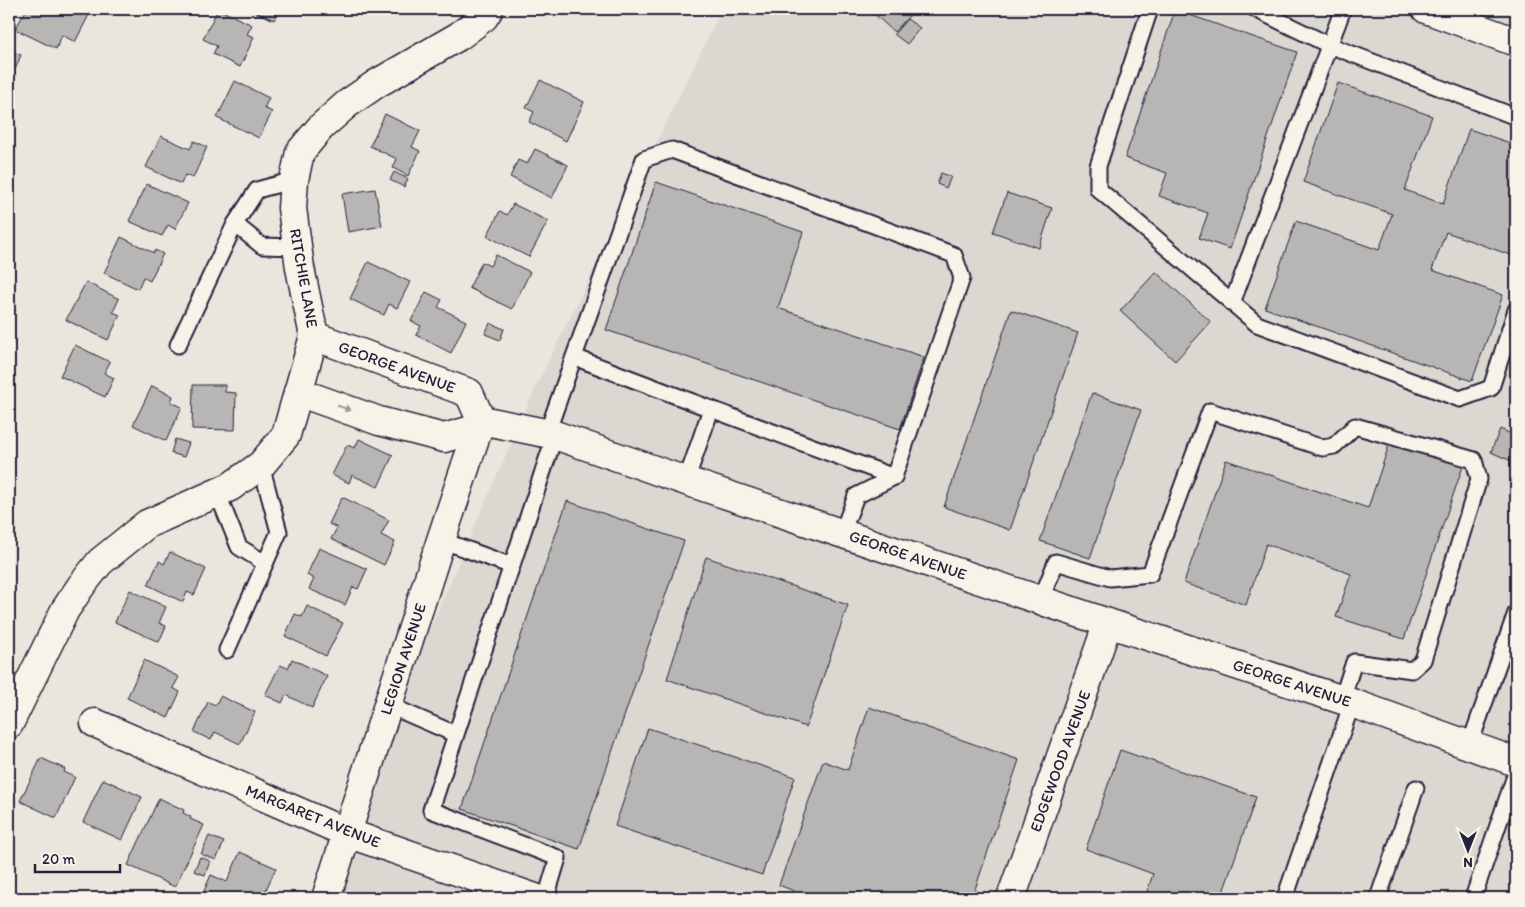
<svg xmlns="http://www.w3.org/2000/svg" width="1525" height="907" font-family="Itim,sans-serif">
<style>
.built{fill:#dbd8d2}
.building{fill:#b8b6b5;stroke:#22223b}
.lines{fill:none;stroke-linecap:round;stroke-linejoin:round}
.service-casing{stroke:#22223b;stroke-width:19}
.minor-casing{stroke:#22223b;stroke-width:31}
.service{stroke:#f7f3e8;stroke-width:15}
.minor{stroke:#f7f3e8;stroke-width:28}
.oneway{fill:#97959a}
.labels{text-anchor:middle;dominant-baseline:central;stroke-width:4.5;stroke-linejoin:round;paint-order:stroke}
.street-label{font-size:16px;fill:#22223b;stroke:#f7f3e8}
</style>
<rect width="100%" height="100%" fill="#eae6de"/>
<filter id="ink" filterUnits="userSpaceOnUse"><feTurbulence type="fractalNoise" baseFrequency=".02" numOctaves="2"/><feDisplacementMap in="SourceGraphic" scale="10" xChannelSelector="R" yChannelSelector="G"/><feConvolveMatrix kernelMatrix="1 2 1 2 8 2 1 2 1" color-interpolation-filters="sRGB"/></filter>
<g filter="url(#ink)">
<!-- built -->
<polygon class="built" points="722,9 1516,9 1516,898 312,898 536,386"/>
<!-- building -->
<g class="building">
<polygon points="27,9 92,9 75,42 62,35 56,49 15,29"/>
<polygon points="218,9 252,25 247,34 254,37 240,67 213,54 217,46 203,39"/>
<polygon points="248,9 279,9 274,20"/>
<polygon points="869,9 906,9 911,14 894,32"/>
<polygon points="1175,10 1297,52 1230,249 1199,238 1208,213 1159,196 1167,173 1125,158"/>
<polygon points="907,19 920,28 907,44 894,34"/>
<polygon points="9,50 21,55 9,84"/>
<polygon points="540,80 584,102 566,141 529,122 534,112 526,108"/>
<polygon points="235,81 269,98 264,108 272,112 259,138 217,118"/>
<polygon points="1338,83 1432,116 1405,190 1443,204 1469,129 1516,145 1516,257 1446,232 1432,270 1503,295 1472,381 1265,308 1296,221 1379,250 1392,214 1303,182"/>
<polygon points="385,114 420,131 412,147 420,151 408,176 393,168 397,159 370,146"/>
<polygon points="161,136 190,149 194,141 207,147 193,178 185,175 181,184 146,167"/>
<polygon points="535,149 568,165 552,198 510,177 518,160 527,164"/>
<polygon points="394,172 408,179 404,187 390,180"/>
<polygon points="941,173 951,177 946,188 937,184"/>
<polygon points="656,182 803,232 778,308 924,357 900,429 606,330"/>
<polygon points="147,184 188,203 175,229 168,225 162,236 129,221"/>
<polygon points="375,189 382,226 348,232 342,194"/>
<polygon points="1007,193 1052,208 1039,248 993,232"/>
<polygon points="513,204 548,221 529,257 487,236 500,211 507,215"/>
<polygon points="121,237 154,253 155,250 163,254 150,281 143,277 138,289 104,273"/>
<polygon points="496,255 530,272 512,309 469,288 482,262 490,266"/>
<polygon points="368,262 410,282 397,308 389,304 384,315 350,299"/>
<polygon points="1156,272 1211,322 1175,361 1120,311"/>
<polygon points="86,282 119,299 113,312 120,315 108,340 66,320"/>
<polygon points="426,292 442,300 438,307 466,321 451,353 416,335 421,326 411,321"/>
<polygon points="1011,310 1078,333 1010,530 944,507"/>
<polygon points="490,323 504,329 500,340 485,334"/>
<polygon points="75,345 110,362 104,373 114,378 105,397 60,376"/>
<polygon points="193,385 225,385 225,392 236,393 235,430 192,429"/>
<polygon points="152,386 173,396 171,402 182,407 166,441 133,425"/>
<polygon points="1092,393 1141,410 1090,558 1040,541"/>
<polygon points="1500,429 1516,436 1516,463 1491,452"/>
<polygon points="175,439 189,443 184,457 171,453"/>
<polygon points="359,439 393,455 378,487 352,475 349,483 332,475 347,445 355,448"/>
<polygon points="1390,442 1463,466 1404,639 1336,617 1351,574 1266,544 1246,605 1184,583 1226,460 1368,508"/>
<polygon points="342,497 389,520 381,535 395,542 384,565 331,539 337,528 329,524"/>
<polygon points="567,501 684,541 579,849 462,809"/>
<polygon points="319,548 367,569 358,589 353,587 345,605 309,589 314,579 307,575"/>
<polygon points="170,552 206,569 194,595 187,592 183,602 148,585 159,561 164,564"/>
<polygon points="706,557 848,605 806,727 667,679"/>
<polygon points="130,590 166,607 159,623 166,626 159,642 115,622"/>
<polygon points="307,606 343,623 326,656 285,636 295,614 302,617"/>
<polygon points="292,659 327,676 312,708 286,695 282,703 265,695 280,665 288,668"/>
<polygon points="144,660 179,677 173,688 180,692 168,718 127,698"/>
<polygon points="220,696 255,712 240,744 215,732 211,740 194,732 208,702 216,705"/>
<polygon points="869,707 1019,760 972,898 791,898 794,891 779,885 823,761 848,770"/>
<polygon points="648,728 795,777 762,875 615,826"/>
<polygon points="1120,750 1256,797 1221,898 1145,898 1153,874 1086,849"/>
<polygon points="41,758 65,769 64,772 75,777 56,818 20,801"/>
<polygon points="103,779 142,797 122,840 83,822"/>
<polygon points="159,798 184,810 183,813 191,817 190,819 204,825 175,887 128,865"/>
<polygon points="209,836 224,842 216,860 201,854"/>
<polygon points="240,852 276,868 262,898 201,898 211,875 227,882"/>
<polygon points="200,857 210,861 205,875 194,871"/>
</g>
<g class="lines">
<!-- service casing -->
<g class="service-casing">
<g id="service">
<polyline points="1150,9 1098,166 1098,189 1257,324 1460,399 1491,388 1516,310"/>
<polyline points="1255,9 1329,45 1516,117"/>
<polyline points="235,224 262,246 297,247"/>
<polyline points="1232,303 1343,9"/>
<polyline points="178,345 235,224 257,190 294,180"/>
<polyline points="574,357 711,409 894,477"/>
<polyline points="547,433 644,159 672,150 954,255 962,278 894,477 856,496 842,533"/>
<polyline points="686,481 711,409"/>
<polyline points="217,492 239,547 265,563"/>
<polyline points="441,540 512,566"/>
<polyline points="1041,600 1056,562 1110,578 1150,574 1210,411 1323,448 1334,446 1355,426 1474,460 1479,479 1423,660 1412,670 1354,662 1342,699"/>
<polyline points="227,650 279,532 261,465"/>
<polyline points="388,705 455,734"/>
<polyline points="1470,744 1516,613"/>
<polyline points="546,898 558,858 431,810 555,435"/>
<polyline points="1285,898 1352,703"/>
<polyline points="1378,898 1416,788"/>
<polyline points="1473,898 1516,773"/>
</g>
</g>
<!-- minor casing -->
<g class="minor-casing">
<g id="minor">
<polyline points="1426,9 1516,42"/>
<polyline points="314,336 469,393 481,420"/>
<polyline points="298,392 379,421 444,438 479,428"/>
<polyline points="481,420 555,435 686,481 1108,623 1352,703 1516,762"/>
<polyline points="95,723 347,833 535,898"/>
<polyline points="9,724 65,610 81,586 100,562 147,524 230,487 261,465 286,435 314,336 300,268 292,208 294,180 300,152 321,127 347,104 376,84 459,36 484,17 489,9"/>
<polyline points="326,898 441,540 481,420"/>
<polyline points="1011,898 1108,623"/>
</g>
</g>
<!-- service -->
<use href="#service" class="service"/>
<!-- minor -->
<use href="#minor" class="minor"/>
</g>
<!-- one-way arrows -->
<defs><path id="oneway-solid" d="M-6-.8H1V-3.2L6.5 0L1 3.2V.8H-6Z" transform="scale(1.25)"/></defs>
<use class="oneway" href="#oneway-solid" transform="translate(344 408) rotate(19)"/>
</g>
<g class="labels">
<!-- street labels -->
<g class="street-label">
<text transform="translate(304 278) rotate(80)">RITCHIE LANE</text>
<text transform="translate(397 367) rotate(20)">GEORGE AVENUE</text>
<text transform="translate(908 555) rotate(19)">GEORGE AVENUE</text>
<text transform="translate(403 659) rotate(-72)">LEGION AVENUE</text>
<text transform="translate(1292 683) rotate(18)">GEORGE AVENUE</text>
<text transform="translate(1060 761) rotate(-70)">EDGEWOOD AVENUE</text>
<text transform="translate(313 816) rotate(22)">MARGARET AVENUE</text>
</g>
</g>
<!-- margin -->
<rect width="1525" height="907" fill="none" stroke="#f7f3e8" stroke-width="30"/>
<rect x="15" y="15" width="1495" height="877" fill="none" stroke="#22223b" stroke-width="2" filter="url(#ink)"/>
<!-- north arrow -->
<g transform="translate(1468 850) rotate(180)" stroke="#f7f3e8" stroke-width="4" paint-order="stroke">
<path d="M0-4L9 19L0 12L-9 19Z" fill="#22223b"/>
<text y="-8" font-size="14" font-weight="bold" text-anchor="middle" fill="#22223b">N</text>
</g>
<!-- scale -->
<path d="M35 864v8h85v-8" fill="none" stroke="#22223b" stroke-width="2.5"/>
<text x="42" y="864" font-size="15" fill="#22223b" stroke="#f7f3e8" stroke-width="4" paint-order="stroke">20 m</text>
</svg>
